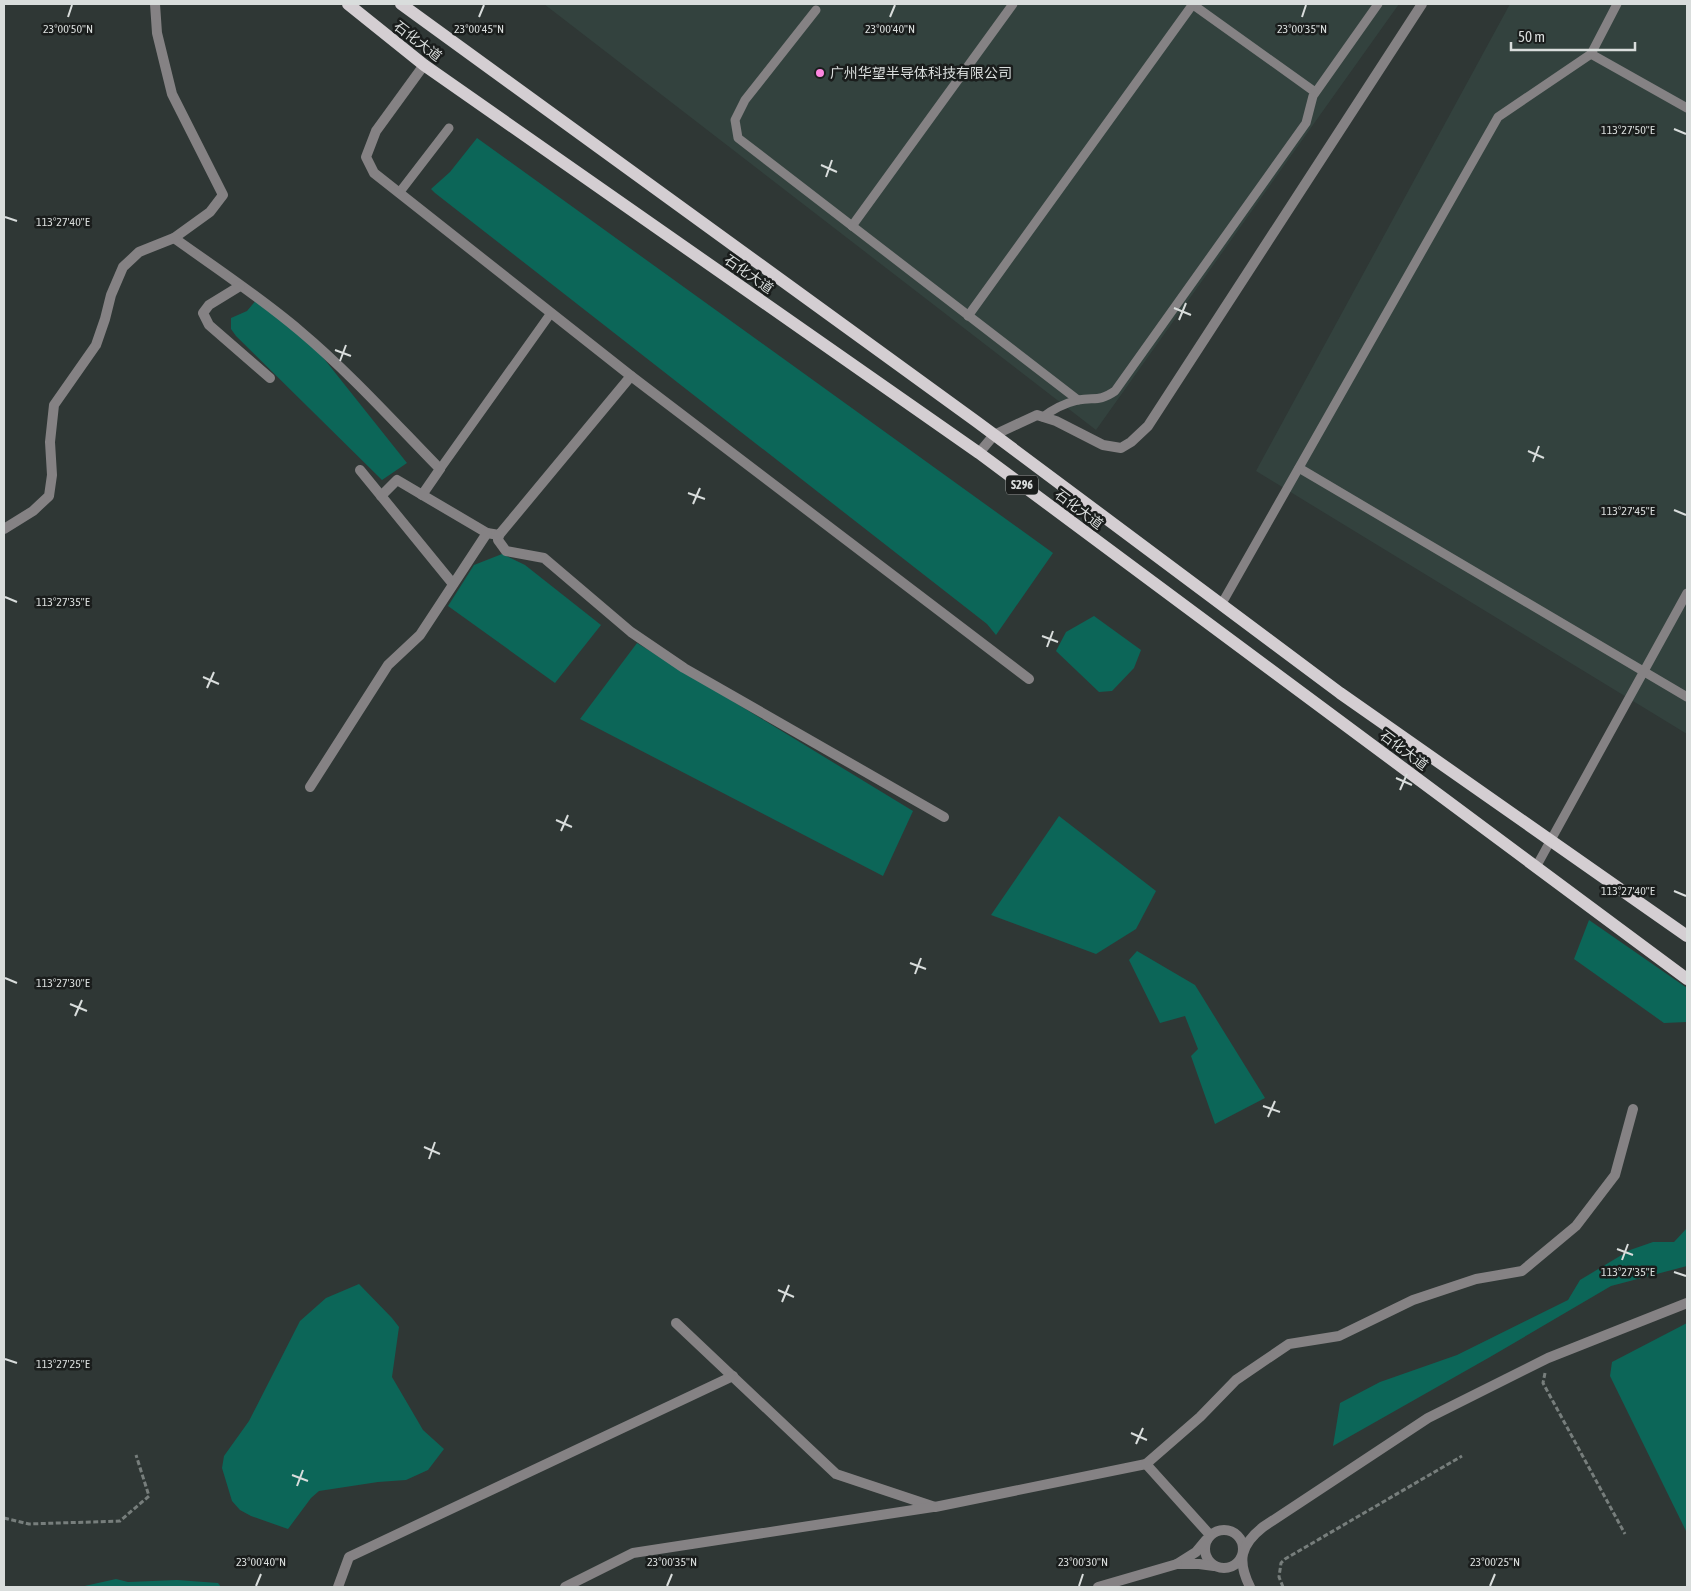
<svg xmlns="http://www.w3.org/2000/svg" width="1691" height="1591" font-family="'Asap Condensed','Noto Sans SC',sans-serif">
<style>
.built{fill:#33423e}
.water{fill:#0c6658}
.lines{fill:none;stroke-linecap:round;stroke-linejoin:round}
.path{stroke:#777e7c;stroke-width:3;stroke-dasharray:5 2.5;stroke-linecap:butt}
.lane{stroke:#858284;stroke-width:9}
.street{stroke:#858284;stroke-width:10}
.primary{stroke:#d4ced2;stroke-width:12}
.ticks{fill:none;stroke:#d9dddc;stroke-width:2}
.poi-dot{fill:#fe86e0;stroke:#1a1d1c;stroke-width:2}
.labels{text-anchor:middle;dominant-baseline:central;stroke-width:5;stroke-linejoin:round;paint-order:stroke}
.shield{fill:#1a1d1c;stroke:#a0a3a2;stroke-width:1}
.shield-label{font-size:12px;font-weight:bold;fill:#d9dddc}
.street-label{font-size:14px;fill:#d9dddc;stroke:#1a1d1c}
.poi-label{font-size:14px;fill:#d9dddc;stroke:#1a1d1c;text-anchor:start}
.ticks-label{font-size:12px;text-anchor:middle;fill:#d9dddc;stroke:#1a1d1c;stroke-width:5;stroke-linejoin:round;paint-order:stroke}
</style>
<rect width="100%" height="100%" fill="#2f3735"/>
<!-- built -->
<g class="built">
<polygon points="544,4 1399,4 1096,430"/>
<polygon points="1510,4 1687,4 1687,734 1256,471"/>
</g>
<!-- water -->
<g class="water">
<polygon points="477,138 1053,553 996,635 987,624 435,193 431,189 450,172"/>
<polygon points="257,299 321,355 407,463 382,480 236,336 231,329 231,318 247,311"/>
<polygon points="502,554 525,565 601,625 555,683 448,606 474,565"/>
<polygon points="1094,616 1141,650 1134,668 1112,691 1099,692 1056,651 1066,632"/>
<polygon points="637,643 913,811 883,876 580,719"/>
<polygon points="1059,816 1156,891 1136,929 1096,954 991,915"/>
<polygon points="1589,920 1687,988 1687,1022 1664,1023 1574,959"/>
<polygon points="1137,951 1195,985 1265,1098 1215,1124 1191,1056 1198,1049 1185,1016 1160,1023 1129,960"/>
<polygon points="1687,1228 1687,1266 1611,1286 1490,1357 1333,1446 1340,1403 1380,1382 1457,1355 1568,1300 1580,1280 1630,1250 1653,1242 1674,1242"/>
<polygon points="359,1284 392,1318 399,1327 392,1377 423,1430 444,1449 428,1470 406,1480 378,1482 319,1491 311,1498 288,1529 251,1516 240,1510 232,1501 222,1468 224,1456 249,1421 300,1321 326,1298"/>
<polygon points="1687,1323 1687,1533 1610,1376 1612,1362"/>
<polygon points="116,1579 128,1582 177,1580 218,1583 221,1587 80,1587"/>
</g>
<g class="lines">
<!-- path -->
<g class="path">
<polyline points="1545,1373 1543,1383 1625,1534"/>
<polyline points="4,1518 29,1524 120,1521 149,1496 136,1455"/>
<polyline points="1283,1587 1279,1577 1281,1563 1285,1559 1462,1456"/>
</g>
<!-- lane -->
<g class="lane">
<polyline points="1192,4 1315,92"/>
<polyline points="816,10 745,100 735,120 738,138 1078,400"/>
<polyline points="1591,54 1687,108"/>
<polyline points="399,193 449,128"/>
<polyline points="852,226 1013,4"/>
<polyline points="968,316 1193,4"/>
<path d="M1043 417C1053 409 1066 403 1078 400 1095 397 1099 402 1115 391L1306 123 1313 96 1378 4"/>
<polyline points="1299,468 1687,697"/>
<polyline points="440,469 551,313"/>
<polyline points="1221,605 1498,117 1591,54 1617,4"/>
<polyline points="1536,867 1687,593"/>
</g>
<!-- street -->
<g class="street">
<polyline points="424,65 376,131 366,157 374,173 631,376 1029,679"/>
<path d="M174 238C216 268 260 297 300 331 350 373 394 422 440 469L422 495"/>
<polyline points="240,286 209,305 203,313 209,325 270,378"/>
<polyline points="979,453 994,435 1037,415 1056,421 1103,445 1121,448 1131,442 1148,426 1422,4"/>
<polyline points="360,470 453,584"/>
<polyline points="381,496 397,480 487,533 499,535 631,376"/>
<polyline points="4,529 33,511 49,496 52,475 50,442 54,405 96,345 105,319 111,295 123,267 139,252 174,238 210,212 223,195 172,94 157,33 155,4"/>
<polyline points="499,535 498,540 506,551 544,558 631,632 684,668 944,817"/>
<polyline points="310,787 388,665 420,635 487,533"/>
<polyline points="676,1323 836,1474 935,1507 1146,1464"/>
<circle cx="1224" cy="1549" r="19"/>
<polyline points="1210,1535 1146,1464 1200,1417 1236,1380 1289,1344 1339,1336 1413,1300 1476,1279 1522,1271 1576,1226 1615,1175 1633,1109"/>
<polyline points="1206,1540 1196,1552 1177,1564 1199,1564 1214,1566"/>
<polyline points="338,1587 349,1557 733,1376"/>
<polyline points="565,1587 633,1553 933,1507"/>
<polyline points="1098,1587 1177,1564"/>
<path d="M1250 1587C1237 1561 1240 1545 1263 1527L1428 1418 1548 1358 1687 1303"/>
</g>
<!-- primary -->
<g class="primary">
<polyline points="348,4 424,65 979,453 1687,979"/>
<polyline points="401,4 977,422 1340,693 1687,936"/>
</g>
</g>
<!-- ticks -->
<path class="ticks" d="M68 17 72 5M479 17 484 5M890 17 895 5M1302 17 1306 5M1674 129 1686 134M821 165 837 172M826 177 832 160M5 217 17 221M1174 308 1191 315M1179 320 1186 303M335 350 351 356M340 361 346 345M1528 451 1544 458M1533 462 1539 446M688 493 705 499M693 504 700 488M1674 510 1686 515M5 597 17 602M1042 636 1058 642M1047 647 1053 631M203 677 219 684M207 688 214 672M1396 778 1412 785M1400 790 1407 774M556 820 572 827M561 831 568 815M1674 891 1686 896M910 963 926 969M915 974 921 958M5 978 17 983M70 1004 87 1011M75 1016 82 1000M1263 1106 1280 1112M1268 1117 1275 1101M424 1147 440 1154M429 1159 435 1142M1617 1249 1633 1255M1622 1260 1628 1244M1674 1272 1686 1276M778 1290 794 1297M782 1302 789 1285M5 1359 17 1363M1131 1433 1147 1440M1136 1444 1143 1428M292 1475 308 1481M297 1486 303 1470M256 1586 261 1574M667 1586 672 1574M1079 1586 1083 1574M1490 1586 1495 1574"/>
<!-- markers -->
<circle class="poi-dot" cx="820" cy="73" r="5"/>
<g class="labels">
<!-- shield labels -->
<rect class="shield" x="1006" y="475.5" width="32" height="19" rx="4"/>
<g class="shield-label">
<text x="1022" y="485">S296</text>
</g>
<!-- street labels -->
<g class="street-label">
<text transform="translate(418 41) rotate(38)">石化大道</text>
<text transform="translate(749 274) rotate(35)">石化大道</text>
<text transform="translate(1079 509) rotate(37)">石化大道</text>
<text transform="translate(1404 750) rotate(37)">石化大道</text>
</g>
<!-- poi labels -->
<g class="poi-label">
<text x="830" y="73">广州华望半导体科技有限公司</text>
</g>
</g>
<g class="ticks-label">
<text x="68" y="33">23°00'50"N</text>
<text x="479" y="33">23°00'45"N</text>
<text x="890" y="33">23°00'40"N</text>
<text x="1302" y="33">23°00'35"N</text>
<text x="1628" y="134">113°27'50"E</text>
<text x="63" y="226">113°27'40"E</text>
<text x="1628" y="515">113°27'45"E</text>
<text x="63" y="606">113°27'35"E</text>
<text x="1628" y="895">113°27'40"E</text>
<text x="63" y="987">113°27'30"E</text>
<text x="1628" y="1276">113°27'35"E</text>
<text x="63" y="1368">113°27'25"E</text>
<text x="261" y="1566">23°00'40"N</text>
<text x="672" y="1566">23°00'35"N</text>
<text x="1083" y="1566">23°00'30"N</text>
<text x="1495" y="1566">23°00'25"N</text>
</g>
<!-- border -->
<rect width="1691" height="1591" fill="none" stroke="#d9dddc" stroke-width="10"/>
<!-- scale -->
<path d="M1511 42v8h124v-8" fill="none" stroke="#d9dddc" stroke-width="2.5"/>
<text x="1518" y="42" font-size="15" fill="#d9dddc" stroke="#1a1d1c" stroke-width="4" paint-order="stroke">50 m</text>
</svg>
